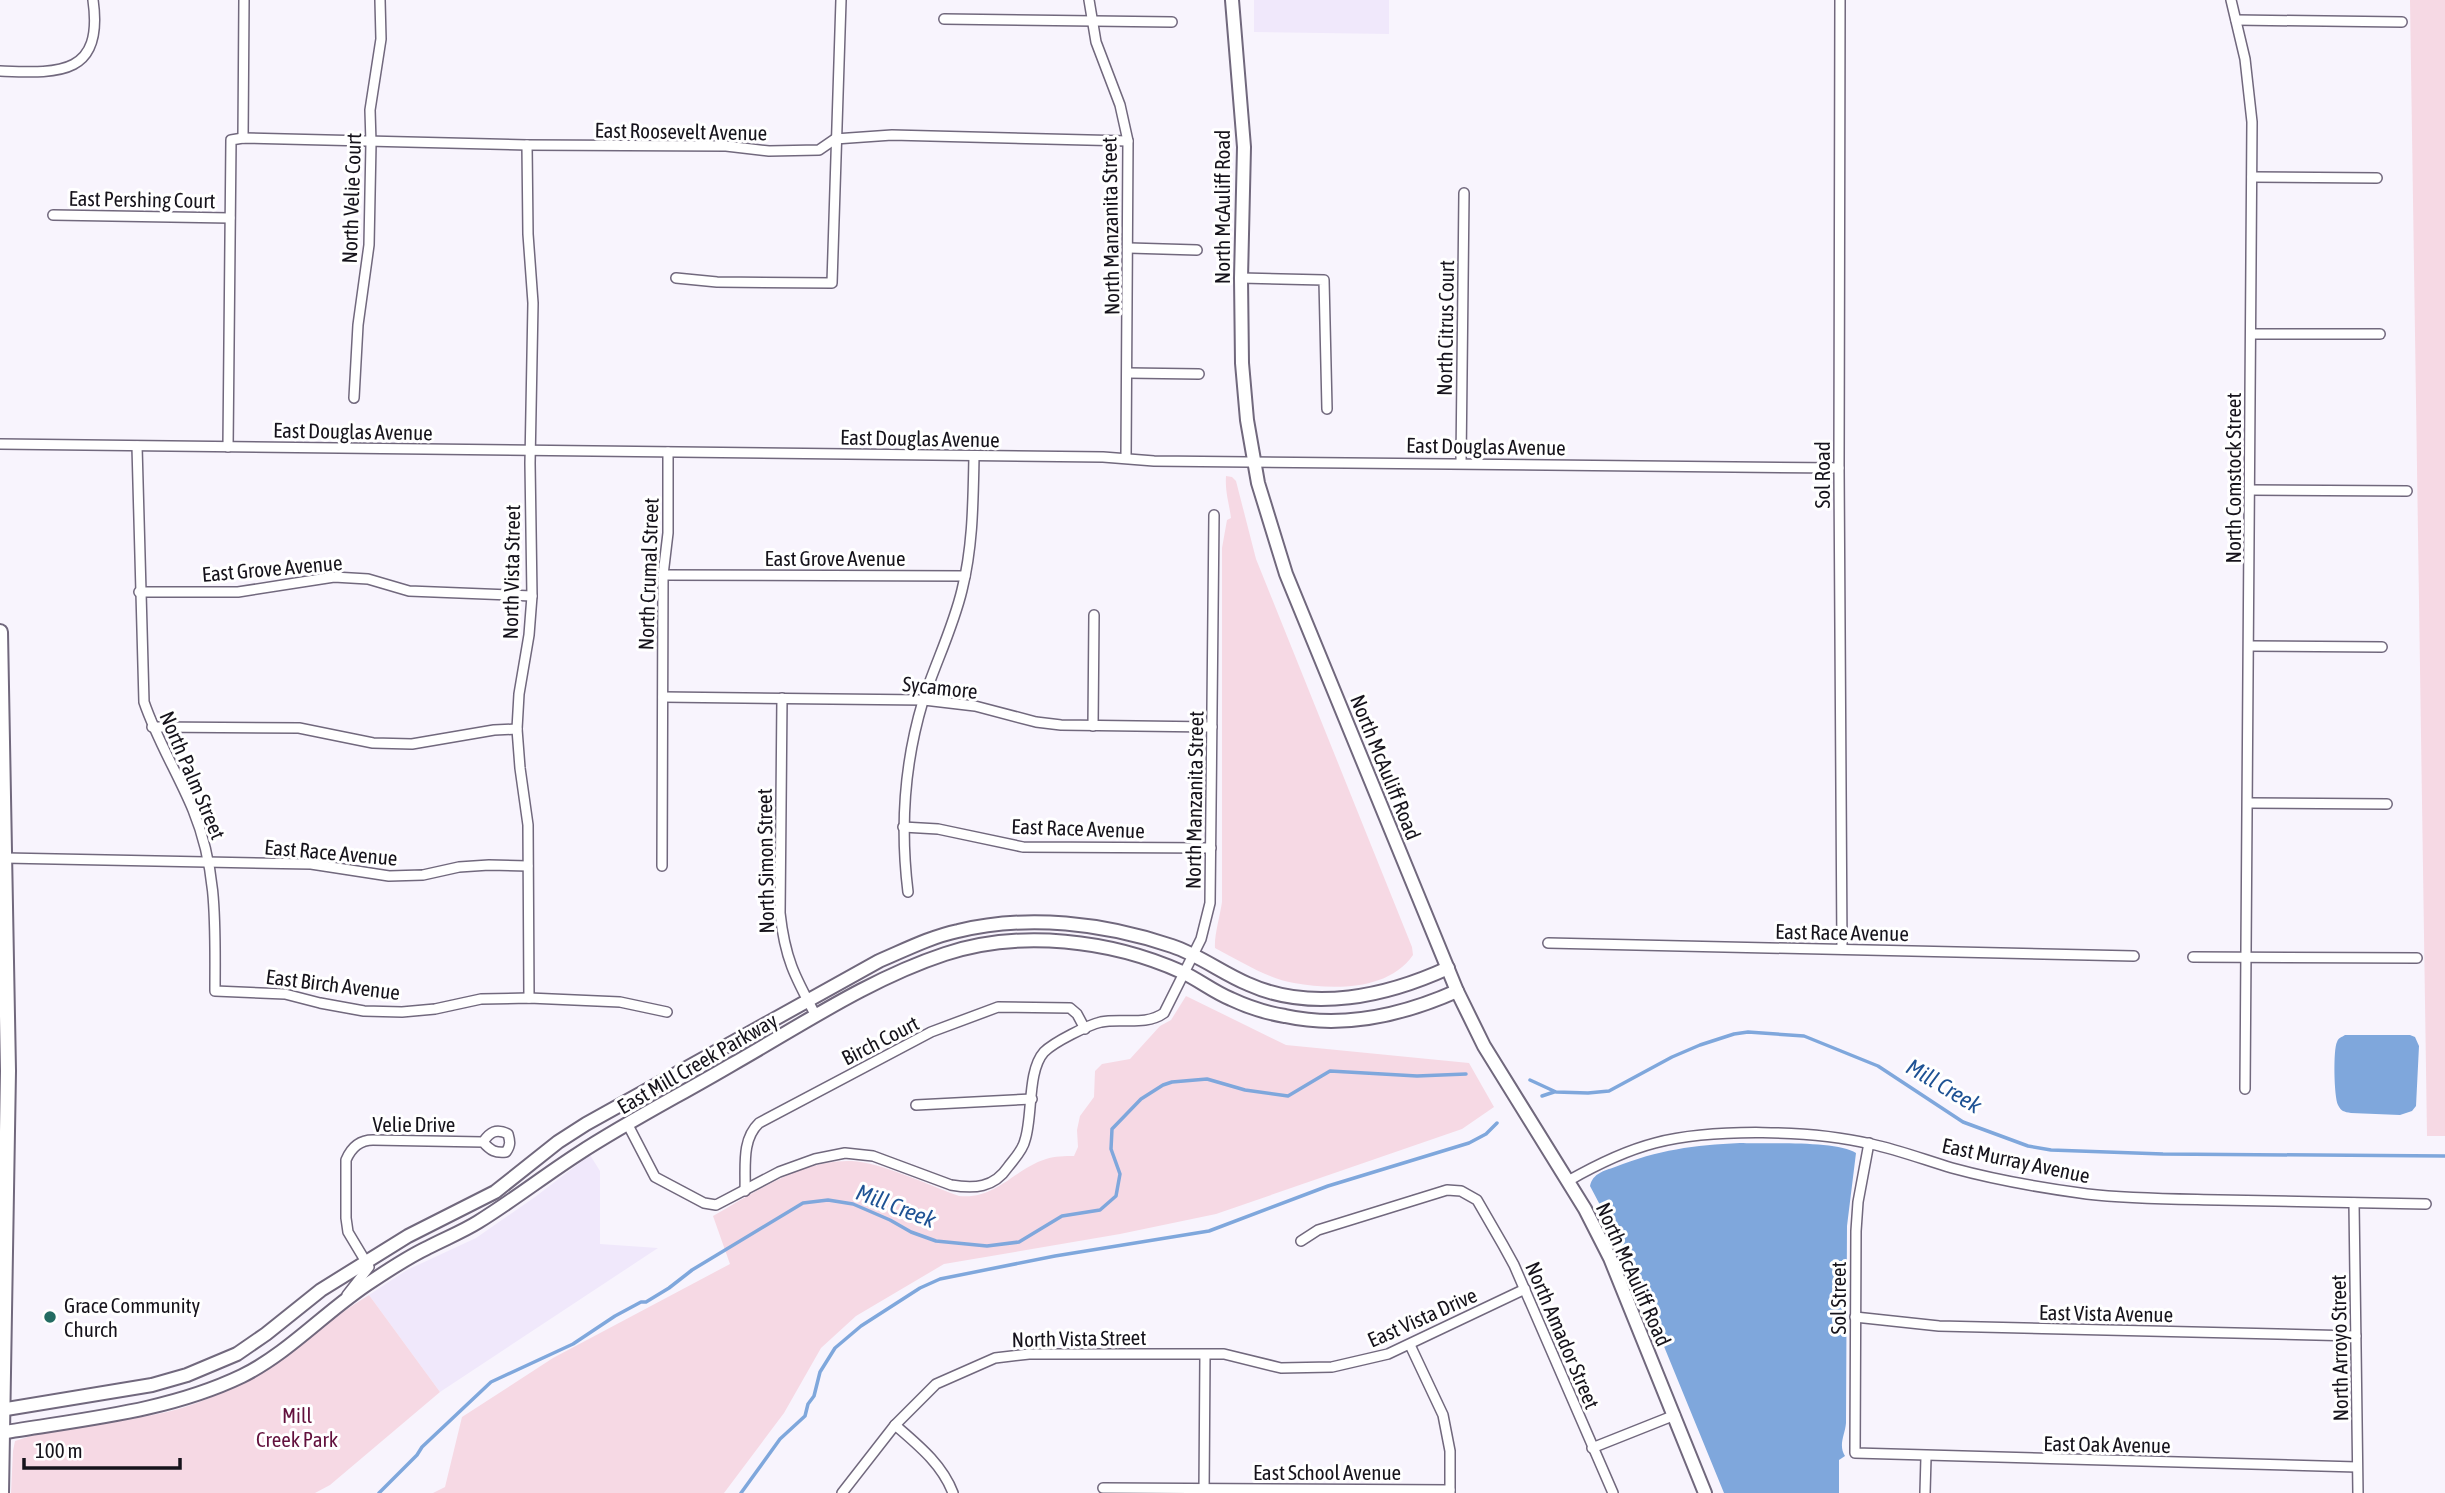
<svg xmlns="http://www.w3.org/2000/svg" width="2445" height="1493" font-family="'Asap Condensed',sans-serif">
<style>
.built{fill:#f0e8fb}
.green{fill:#f6d9e4}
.water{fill:#7fa7dc}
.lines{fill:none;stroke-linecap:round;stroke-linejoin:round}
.stream{stroke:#7fa7dc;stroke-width:3.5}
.street-casing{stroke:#71687d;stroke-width:12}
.secondary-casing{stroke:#71687d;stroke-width:16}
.primary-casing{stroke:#71687d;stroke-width:18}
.street{stroke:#fff;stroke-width:9}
.secondary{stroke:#fff;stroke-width:12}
.primary{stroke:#fff;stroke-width:14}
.poi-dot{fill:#236b62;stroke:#fff;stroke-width:2.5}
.labels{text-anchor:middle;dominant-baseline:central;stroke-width:6;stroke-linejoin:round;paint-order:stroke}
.street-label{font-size:21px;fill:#16131b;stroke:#fff}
.poi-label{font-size:21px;fill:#16131b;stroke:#fff;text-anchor:start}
.park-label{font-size:21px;fill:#62113d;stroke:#fff}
.water-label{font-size:23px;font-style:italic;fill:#1e5294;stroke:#fff}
</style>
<rect width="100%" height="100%" fill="#f8f4fd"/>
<!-- built -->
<g class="built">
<polygon points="1254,0 1389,0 1389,34 1254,32"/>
<polygon points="590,1155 600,1171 600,1244 658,1248 440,1392 369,1295 407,1270 476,1238 535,1197"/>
</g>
<!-- green -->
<g class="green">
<polygon points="2410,0 2445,0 2445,1136 2427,1136"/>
<path d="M1226 476 1232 477 1236 481 1256 559 1412 947 1413 955C1388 991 1333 990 1294 983 1266 978 1240 961 1215 948 1214 936 1220 916 1222 902V548L1227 520 1231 518C1229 502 1225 493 1226 476Z"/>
<path d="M1186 996 1286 1045 1469 1063 1494 1107 1462 1129 1216 1214 1120 1234 944 1264 856 1316 821 1348 784 1413 724 1493H433L445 1487 462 1417 553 1358 730 1264 713 1216C754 1193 802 1159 852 1161 880 1162 931 1186 959 1196 996 1200 1014 1169 1046 1159 1055 1156 1065 1156 1074 1156L1078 1147 1077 1130 1080 1116 1094 1097 1095 1071 1102 1064 1130 1059 1160 1026 1171 1020Z"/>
<path d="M369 1295 440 1392 330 1485 315 1493H11L13 1451 15 1441C69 1422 133 1424 188 1406 260 1383 306 1333 369 1295Z"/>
</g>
<!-- water -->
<g class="water">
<path d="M2345 1035H2410L2415 1037 2419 1046 2416 1106 2412 1111 2400 1115 2351 1113C2344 1112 2341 1111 2338 1105 2334 1097 2333 1049 2337 1042 2338 1038 2342 1037 2345 1035Z"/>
<path d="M1740 1143C1766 1144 1837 1140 1856 1153L1847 1226 1846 1423C1845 1435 1838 1445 1845 1456L1839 1460V1493H1724L1627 1256 1590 1186C1593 1173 1604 1171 1615 1167 1658 1150 1694 1145 1740 1143Z"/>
</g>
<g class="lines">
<!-- stream -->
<g class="stream">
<polyline points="1530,1080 1556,1092 1588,1093 1609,1091 1672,1057 1700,1045 1734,1034 1748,1032 1804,1036 1878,1066 1963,1122 2028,1146 2051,1150 2163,1154 2445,1156"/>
<polyline points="1542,1096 1554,1092"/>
<polyline points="379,1493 417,1455 422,1447 491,1382 573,1344 615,1316 641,1302 646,1302 669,1288 692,1270 803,1203 828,1200 853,1204 890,1220 911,1232 936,1241 987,1246 1019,1242 1062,1216 1100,1210 1116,1196 1120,1174 1111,1149 1112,1129 1141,1099 1163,1085 1172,1082 1207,1079 1245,1090 1288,1096 1330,1071 1417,1076 1466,1074"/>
<polyline points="741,1493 780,1439 805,1416 808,1404 814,1396 820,1372 835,1348 861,1326 920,1288 940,1279 1055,1256 1209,1231 1328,1186 1469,1143 1486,1134 1497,1123"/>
</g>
<!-- street casing -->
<g class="street-casing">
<g id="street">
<polyline points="1089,0 1096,42 1120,105 1128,141 1126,458"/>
<polyline points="1840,0 1839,468 1842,949"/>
<polyline points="2231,0 2245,59 2252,122 2245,1089"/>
<polyline points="944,19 1172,22"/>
<polyline points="2236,20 2402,22"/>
<path d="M0 71C57 73 104 77 93 0"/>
<polyline points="243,138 244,0"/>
<polyline points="527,145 528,234 533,303 530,463 532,596 529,635 519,694 517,729 520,768 528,825 529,998"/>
<polyline points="2252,177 2377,178"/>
<polyline points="53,215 230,218"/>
<polyline points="1129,248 1197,250"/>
<polyline points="676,278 717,282 832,283 841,0"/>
<polyline points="1241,278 1324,280 1327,409"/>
<polyline points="2252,334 2380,334"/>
<polyline points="1128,373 1199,374"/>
<polyline points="354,398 358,325 369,245 371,143 370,110 381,39 380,0"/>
<polyline points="0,444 1103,457 1154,461 1839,468"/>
<path d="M137 446 144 702C157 740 178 774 193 810 218 871 215 927 215 991L285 994 320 1003 364 1011 402 1012 435 1009 481 999 529 998 620 1002 667 1012"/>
<polyline points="228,447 231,140 243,138 527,145 726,146 769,151 819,150 835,139 892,135 1128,141"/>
<polyline points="1461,463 1464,193"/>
<polyline points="2250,490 2407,491"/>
<polyline points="663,575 965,576"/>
<polyline points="139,592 238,592 334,577 368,579 409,591 532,596"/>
<polyline points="2250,646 2382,647"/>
<polyline points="663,697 924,700 975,706 1036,722 1061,725 1212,727"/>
<path d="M782 698 780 913C785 959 795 977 816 1016"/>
<polyline points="1093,726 1094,615"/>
<polyline points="152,727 299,728 373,743 412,744 494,730 517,729"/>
<polyline points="2249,803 2387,804"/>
<polyline points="903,827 938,829 1023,847 1211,848"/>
<polyline points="5,858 311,864 389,876 423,875 459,867 489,865 528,866"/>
<polyline points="662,866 663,575 668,533 668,452"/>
<path d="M908 892C900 827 904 764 923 701 935 664 953 628 962 590 973 546 973 502 974 457"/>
<polyline points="1548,943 2134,956"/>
<polyline points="2193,957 2417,958"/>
<polyline points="916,1105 1032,1099"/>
<path d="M628 1125 655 1177 704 1203 716 1205 779 1172 815 1159 845 1153 873 1156 951 1185C974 1189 994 1188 1008 1167 1014 1159 1023 1150 1025 1140 1033 1116 1027 1071 1044 1052 1054 1042 1088 1025 1101 1022 1121 1018 1146 1026 1164 1013L1201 939 1210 903 1214 515"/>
<polyline points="1869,1143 1858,1202 1856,1231 1855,1453 2357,1467"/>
<path d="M1568 1181C1596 1165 1624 1151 1655 1143 1713 1128 1812 1130 1871 1144 1899 1150 1925 1160 1952 1168 1996 1180 2042 1188 2087 1194 2131 1199 2175 1199 2219 1200 2288 1201 2357 1203 2426 1204"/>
<path d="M745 1191C746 1168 741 1140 759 1123L931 1032 998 1007 1070 1008 1077 1014 1085 1029"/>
<polyline points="2354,1203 2358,1493"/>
<polyline points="1301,1241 1318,1230 1447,1190 1461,1191 1477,1200 1503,1245 1514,1265 1613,1493"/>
<path d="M347 1295 369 1267 348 1232 346 1218V1160C351 1148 359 1140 373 1140L483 1142C491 1151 495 1153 506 1152 511 1145 510 1141 508 1134 496 1128 490 1132 483 1142"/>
<polyline points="1855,1317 1939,1326 2356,1336"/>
<polyline points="1410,1345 1443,1415 1450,1451 1450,1493"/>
<path d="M895 1425C918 1445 942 1464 953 1493"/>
<polyline points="1592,1448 1675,1415"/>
<polyline points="1103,1488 1450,1490"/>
<polyline points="842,1493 895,1425 936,1384 995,1358 1029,1354 1224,1354 1281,1368 1332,1367 1388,1354 1525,1289"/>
<polyline points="1204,1493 1205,1355"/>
<polyline points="1925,1493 1926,1457"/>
</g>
</g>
<!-- secondary casing -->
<g class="secondary-casing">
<g id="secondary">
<polyline points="1232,0 1244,147 1241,278 1242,363 1247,420 1258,483 1286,574 1457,991 1484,1046 1585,1209 1610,1258 1705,1493"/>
<path d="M0 1410 152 1385 187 1375 237 1354 266 1334 321 1290 408 1236 495 1192 558 1142 586 1124 879 961C905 950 930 937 958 931 1028 914 1104 923 1172 946 1199 955 1222 973 1248 984 1312 1013 1387 996 1448 968"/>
<path d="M0 1433C82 1419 167 1412 242 1376 289 1353 328 1309 372 1281 390 1269 408 1257 427 1248 444 1239 462 1232 478 1222 512 1201 544 1176 578 1154 627 1122 680 1095 731 1065 800 1026 869 979 945 954 1020 929 1111 940 1182 972 1199 980 1214 992 1231 999 1248 1007 1267 1013 1285 1016 1344 1029 1403 1015 1457 991"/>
</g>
</g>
<!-- primary casing -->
<g class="primary-casing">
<polyline id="primary" points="0,632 8,1071 1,1493"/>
</g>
<!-- street -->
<use href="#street" class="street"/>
<!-- secondary -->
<use href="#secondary" class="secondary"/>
<!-- primary -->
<use href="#primary" class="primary"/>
</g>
<!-- markers -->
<circle class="poi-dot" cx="50" cy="1317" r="7"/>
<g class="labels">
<!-- street labels -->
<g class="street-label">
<text transform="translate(681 131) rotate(1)">East Roosevelt Avenue</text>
<text transform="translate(351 198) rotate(-88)">North Velie Court</text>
<text transform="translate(142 199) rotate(1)">East Pershing Court</text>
<text transform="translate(1222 207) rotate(-90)">North McAuliff Road</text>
<text transform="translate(1110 226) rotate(-91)">North Manzanita Street</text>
<text transform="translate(1445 328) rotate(-89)">North Citrus Court</text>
<text transform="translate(353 431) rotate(1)">East Douglas Avenue</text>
<text transform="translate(920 438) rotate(1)">East Douglas Avenue</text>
<text transform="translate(1486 446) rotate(1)">East Douglas Avenue</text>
<text transform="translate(1822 475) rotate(-90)">Sol Road</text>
<text transform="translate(2233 478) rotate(-90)">North Comstock Street</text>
<text x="835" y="558">East Grove Avenue</text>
<text transform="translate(272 568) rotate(-5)">East Grove Avenue</text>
<text transform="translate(511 572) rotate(-89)">North Vista Street</text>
<text transform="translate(648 574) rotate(-88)">North Crumal Street</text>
<text transform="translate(940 687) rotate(6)">Sycamore</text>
<text transform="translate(1386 767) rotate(68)">North McAuliff Road</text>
<text transform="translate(193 775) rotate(67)">North Palm Street</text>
<text transform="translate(1194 800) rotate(-89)">North Manzanita Street</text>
<text transform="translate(1078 828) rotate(2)">East Race Avenue</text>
<text transform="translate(331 852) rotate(5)">East Race Avenue</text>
<text transform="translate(765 861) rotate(-91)">North Simon Street</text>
<text transform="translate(1842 932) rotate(1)">East Race Avenue</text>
<text transform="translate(333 984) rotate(7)">East Birch Avenue</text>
<text transform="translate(880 1040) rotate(-27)">Birch Court</text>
<text transform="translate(697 1063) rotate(-30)">East Mill Creek Parkway</text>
<text x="414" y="1124">Velie Drive</text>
<text transform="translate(2016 1160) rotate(12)">East Murray Avenue</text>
<text transform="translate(1634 1274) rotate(66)">North McAuliff Road</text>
<text transform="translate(1838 1298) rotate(-90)">Sol Street</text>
<text transform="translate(2106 1313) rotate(1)">East Vista Avenue</text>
<text transform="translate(1422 1317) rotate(-24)">East Vista Drive</text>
<text transform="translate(1563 1335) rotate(67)">North Amador Street</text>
<text transform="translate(1079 1338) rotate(-1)">North Vista Street</text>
<text transform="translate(2339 1348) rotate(-91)">North Arroyo Street</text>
<text transform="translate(2107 1444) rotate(1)">East Oak Avenue</text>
<text x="1327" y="1472">East School Avenue</text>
</g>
<!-- poi labels -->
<g class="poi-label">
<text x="64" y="1305">Grace Community<tspan x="64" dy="24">Church</tspan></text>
</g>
<!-- park labels -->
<g class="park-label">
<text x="297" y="1415">Mill<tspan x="297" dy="24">Creek Park</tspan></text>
</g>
<!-- water labels -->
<g class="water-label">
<text transform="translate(1944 1086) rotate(31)">Mill Creek</text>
<text transform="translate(896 1206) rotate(21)">Mill Creek</text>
</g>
</g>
<!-- scale -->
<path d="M24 1458v10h156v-10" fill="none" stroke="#16131b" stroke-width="3.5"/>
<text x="35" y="1458" font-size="21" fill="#16131b" stroke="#ffffff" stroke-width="5" paint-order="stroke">100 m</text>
</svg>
